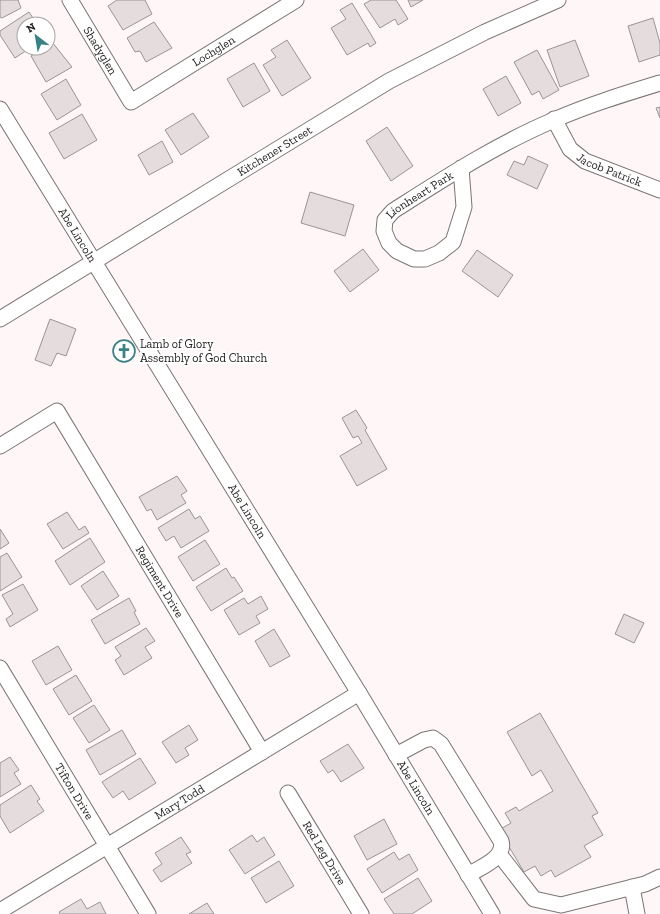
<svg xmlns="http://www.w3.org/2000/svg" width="660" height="914" font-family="'Zilla Slab',serif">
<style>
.building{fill:#e5dddd;stroke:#9b9494}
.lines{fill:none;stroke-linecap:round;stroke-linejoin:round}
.minor-casing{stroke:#7b7574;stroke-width:17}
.minor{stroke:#fff;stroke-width:15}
.labels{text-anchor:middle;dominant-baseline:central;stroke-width:4;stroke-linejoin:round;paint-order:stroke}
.street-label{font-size:12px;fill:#1e1b1b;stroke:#fff}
.poi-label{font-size:12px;fill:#1e1b1b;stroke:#fff;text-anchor:start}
</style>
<rect width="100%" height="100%" fill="#fff7f7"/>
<!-- building -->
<g class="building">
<polygon points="0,0 18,0 21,8 2,18 0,17"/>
<polygon points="117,0 145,0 152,14 123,30 108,6"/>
<polygon points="371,0 396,0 408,19 398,25 395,19 380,28 364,4"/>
<polygon points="408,0 423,0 411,7"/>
<polygon points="352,3 376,43 370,47 368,43 347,55 331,28 346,19 340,10"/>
<polygon points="29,12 37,24 24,24 24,48 30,48 15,58 0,35 0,31"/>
<polygon points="653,18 660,43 660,55 639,62 628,26"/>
<polygon points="154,22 172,48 146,62 140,51 135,52 127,38"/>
<polygon points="48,27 52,34 48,37"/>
<polygon points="287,40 311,78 282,96 263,65 276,57 271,50"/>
<polygon points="575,40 589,76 560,87 547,50"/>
<polygon points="52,42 72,67 46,82 31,56 43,48 48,48 48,44"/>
<polygon points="537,50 559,90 543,99 539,91 532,95 514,62"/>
<polygon points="254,63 270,91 243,107 227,79"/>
<polygon points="506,76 521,103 498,116 483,89"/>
<polygon points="66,79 81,105 57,120 41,94"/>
<polygon points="660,107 660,118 656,108"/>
<polygon points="193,113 209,137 181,155 165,130"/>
<polygon points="82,114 97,140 64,159 49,133"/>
<polygon points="387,127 413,166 391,181 366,141"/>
<polygon points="162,141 173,162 149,175 138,155"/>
<polygon points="528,156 548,165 537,189 507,175 514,161 524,165"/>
<polygon points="310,192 354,205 345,236 301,223"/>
<polygon points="363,249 379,270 350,292 334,271"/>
<polygon points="477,250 513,275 498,297 462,271"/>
<polygon points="50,319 76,329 66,356 57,353 51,366 35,360"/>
<polygon points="356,410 367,428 365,430 387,469 357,486 340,456 362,443 358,436 353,438 342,418"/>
<polygon points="177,476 187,491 181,495 186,503 157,520 151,509 147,511 139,497"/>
<polygon points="189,509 195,519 200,516 209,531 181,548 174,536 166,541 158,528"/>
<polygon points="67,512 79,530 85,526 89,533 63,549 47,524"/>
<polygon points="0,529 9,543 0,549"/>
<polygon points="90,538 105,562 70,585 55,561"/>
<polygon points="205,540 220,564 193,581 178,557"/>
<polygon points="7,553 22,577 0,591 0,557"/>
<polygon points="226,568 232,578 234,577 243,591 211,611 196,587"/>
<polygon points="103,571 119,596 97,610 81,586"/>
<polygon points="23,584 38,610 10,627 6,619 13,614 2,595"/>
<polygon points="261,596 268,609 256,616 260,623 239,635 224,610 244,598 248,604"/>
<polygon points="129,598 136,611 134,612 140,624 105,644 91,620"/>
<polygon points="624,614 644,623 634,643 615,634"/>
<polygon points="146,628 155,641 145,647 152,658 124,675 115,660 121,656 115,647"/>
<polygon points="274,629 290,656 270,667 255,641"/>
<polygon points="58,646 72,670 46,685 32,661"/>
<polygon points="76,675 92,701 69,715 53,689"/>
<polygon points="94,705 110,730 89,743 73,718"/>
<polygon points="540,713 598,813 592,816 603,835 584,846 591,857 555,877 551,870 541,876 535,866 524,872 499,830 511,823 505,813 516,807 519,811 553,791 541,770 532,776 507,732"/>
<polygon points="189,725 198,740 185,748 189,755 176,763 162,742"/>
<polygon points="122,730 136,754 100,775 86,750"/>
<polygon points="348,744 364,768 341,782 333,770 328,773 320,761"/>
<polygon points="10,757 19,770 14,773 21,784 0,797 0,763"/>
<polygon points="140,758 156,783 129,800 123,791 113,798 102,782"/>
<polygon points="31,785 40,799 37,801 44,811 10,833 0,816 0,805"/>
<polygon points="384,819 397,844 367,860 354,836"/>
<polygon points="252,835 257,842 264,837 275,855 245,874 229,850"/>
<polygon points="181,837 191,852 186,854 192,863 161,882 153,870 162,864 155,853"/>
<polygon points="394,852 399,860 409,854 418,870 382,893 367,869"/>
<polygon points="279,861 294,886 266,903 251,878"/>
<polygon points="418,878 432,901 412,914 394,914 384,899"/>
<polygon points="81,899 87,909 100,902 106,914 60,914 59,912"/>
<polygon points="207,903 214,914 189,914"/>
</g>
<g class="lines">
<!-- minor casing -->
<g class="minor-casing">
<g id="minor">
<path id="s1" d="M70 0 131 102 296 0"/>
<path id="s2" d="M0 109 359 693 492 914"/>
<path id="s3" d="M554 119 570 149 585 161 660 190"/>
<path id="s4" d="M461 168 464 207 453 242 439 253 425 259H414L397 251 389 243 384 231 385 220 393 211C445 178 497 144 554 120 588 105 624 94 660 83"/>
<path id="s5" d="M0 319 389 81 485 32 558 0"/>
<path id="s6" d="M0 446 57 411 262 752"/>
<path id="s7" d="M0 668 148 914"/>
<path d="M396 755 424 740 433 738 441 744 501 841C506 858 481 867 468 875"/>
<path id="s8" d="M288 793 361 914"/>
<polyline points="500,855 534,899 561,905 645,884 660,877"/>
<polyline points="632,887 637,914"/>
<path id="s9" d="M0 911 359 693"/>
</g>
</g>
<!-- minor -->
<use href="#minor" class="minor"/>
</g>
<!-- icons -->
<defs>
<g id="church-ring" transform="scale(1.15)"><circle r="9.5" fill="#fff" stroke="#398285" stroke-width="1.5"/><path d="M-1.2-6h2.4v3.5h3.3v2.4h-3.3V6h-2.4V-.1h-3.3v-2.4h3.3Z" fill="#398285"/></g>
</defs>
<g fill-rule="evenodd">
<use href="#church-ring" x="124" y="351"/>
</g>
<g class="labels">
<!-- street labels -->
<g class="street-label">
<text stroke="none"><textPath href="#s1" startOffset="59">Shadyglen</textPath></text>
<text stroke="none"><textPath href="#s1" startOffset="216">Lochglen</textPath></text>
<text stroke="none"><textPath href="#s5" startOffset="322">Kitchener Street</textPath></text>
<text stroke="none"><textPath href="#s3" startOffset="79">Jacob Patrick</textPath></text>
<text stroke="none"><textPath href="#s4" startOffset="217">Lionheart Park</textPath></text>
<text stroke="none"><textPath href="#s2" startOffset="148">Abe Lincoln</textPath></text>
<text stroke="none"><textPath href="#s2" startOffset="472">Abe Lincoln</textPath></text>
<text stroke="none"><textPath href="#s6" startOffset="266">Regiment Drive</textPath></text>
<text stroke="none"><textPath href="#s2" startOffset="796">Abe Lincoln</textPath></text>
<text stroke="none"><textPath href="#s7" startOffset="144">Tifton Drive</textPath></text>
<text stroke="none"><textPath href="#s9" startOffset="210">Mary Todd</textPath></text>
<text stroke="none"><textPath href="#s8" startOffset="70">Red Leg Drive</textPath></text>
</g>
<!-- poi labels -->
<g class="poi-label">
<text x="140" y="344">Lamb of Glory<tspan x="140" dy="14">Assembly of God Church</tspan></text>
</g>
</g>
<!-- north arrow -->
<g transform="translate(36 36) rotate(329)"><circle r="19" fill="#ffffff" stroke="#a5a4a4"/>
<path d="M0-3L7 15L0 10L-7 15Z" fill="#398285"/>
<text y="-6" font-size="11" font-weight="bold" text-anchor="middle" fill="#1e1b1b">N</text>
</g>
</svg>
